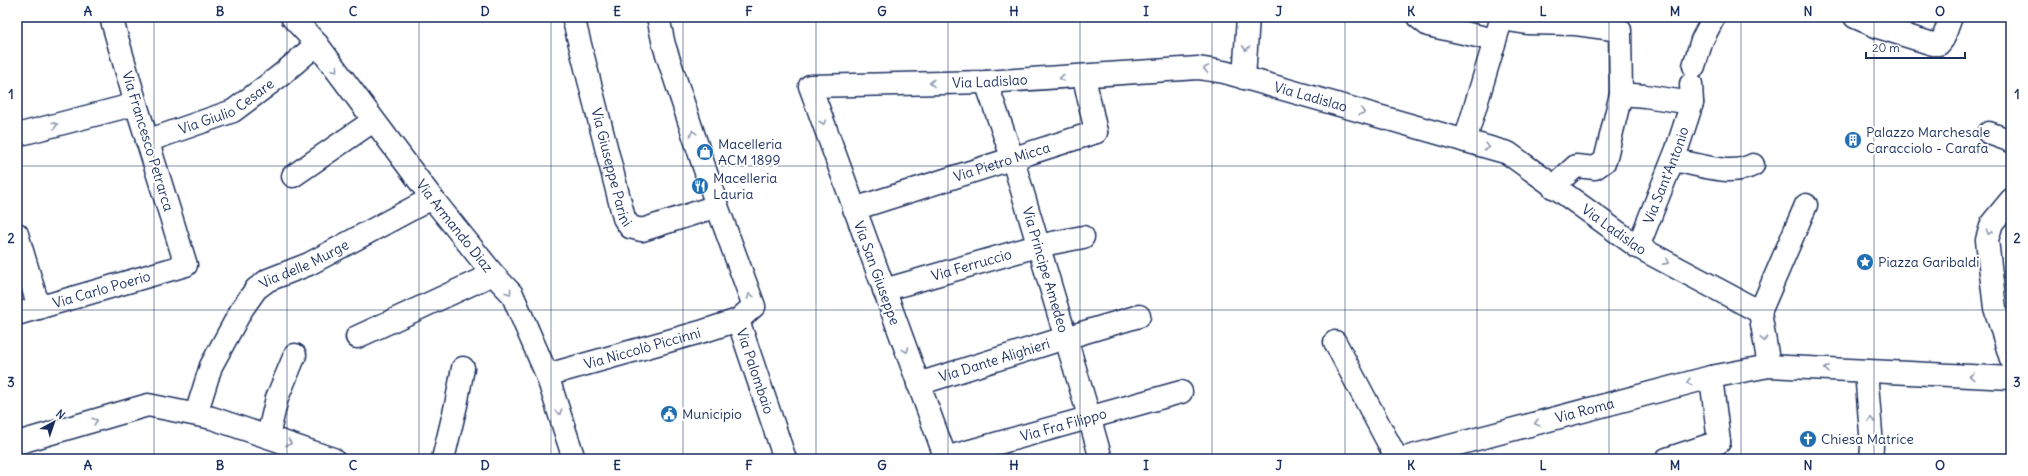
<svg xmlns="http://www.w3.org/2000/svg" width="2028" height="476" font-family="Delius,sans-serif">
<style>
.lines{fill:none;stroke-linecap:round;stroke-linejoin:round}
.pedestrian-casing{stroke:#1b2f5e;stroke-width:25}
.minor-casing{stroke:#1b2f5e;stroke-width:25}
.pedestrian{stroke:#fff;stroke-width:22}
.minor{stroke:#fff;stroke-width:22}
.oneway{stroke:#8d97ae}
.grid{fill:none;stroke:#1b2f5e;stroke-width:1;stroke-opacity:0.55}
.labels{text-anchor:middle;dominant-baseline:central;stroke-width:4;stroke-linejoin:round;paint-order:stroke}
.street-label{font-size:14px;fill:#1b2f5e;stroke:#fff}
.poi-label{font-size:14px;fill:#1b2f5e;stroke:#fff;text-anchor:start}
.neatline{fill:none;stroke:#1b2f5e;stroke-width:1.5}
.grid-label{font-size:13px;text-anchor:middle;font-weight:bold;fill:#1b2f5e}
</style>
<rect width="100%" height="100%" fill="#fff"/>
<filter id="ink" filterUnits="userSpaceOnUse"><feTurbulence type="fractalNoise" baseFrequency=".025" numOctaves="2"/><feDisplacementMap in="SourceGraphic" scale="8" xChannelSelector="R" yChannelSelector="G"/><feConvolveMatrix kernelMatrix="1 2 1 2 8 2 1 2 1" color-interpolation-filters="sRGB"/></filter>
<g filter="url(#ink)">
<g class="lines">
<!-- pedestrian casing -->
<g class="pedestrian-casing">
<g id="pedestrian">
<path id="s1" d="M573 17 624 218 630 227 642 230 717 206"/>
<polyline points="1418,17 1428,25 1495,40"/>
<polyline points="1855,17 1878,27 1933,44 1939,44 1943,39 1951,17"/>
<polyline points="1501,19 1527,23 1576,24 1620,30 1621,94 1605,161 1595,168 1576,166 1553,187"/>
<polyline points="1694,66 1702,40 1714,17"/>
<polyline points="281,75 317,44"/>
<polyline points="1084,77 1096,132"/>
<polyline points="1621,94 1645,96 1692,103"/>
<polyline points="1989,133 2011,141"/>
<path d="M1673 160C1698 164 1730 177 1753 165"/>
<polyline points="2011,200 1992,223 1987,240 1995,308 2011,359"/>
<path id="s2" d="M1638 247 1677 149 1692 103 1691 84"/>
<polyline points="1760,312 1806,205"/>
<polyline points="1335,342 1397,459"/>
<path id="s3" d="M196 414 211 366 242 309 256 289 268 280 309 264 432 198"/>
<polyline points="1089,416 1101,459"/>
<polyline points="268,436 277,398 295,355"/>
<polyline points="443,459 456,405 463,368"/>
<polyline points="1667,459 1719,442"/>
</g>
</g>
<!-- minor casing -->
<g class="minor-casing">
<g id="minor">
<path id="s4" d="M292 17 317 44 432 198 493 274 512 294 547 375 574 459"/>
<path id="s5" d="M658 17 664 45 717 206 754 306 738 320 785 459"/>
<polyline points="1244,78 1248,17"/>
<path id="s6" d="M986 82 1013 160 1089 416"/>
<polyline points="17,135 136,104"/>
<path id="s7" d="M147 141 233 111 281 75"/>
<polyline points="1465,141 1502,17"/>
<polyline points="293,176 373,121"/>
<path id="s8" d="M854 209 1096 132"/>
<polyline points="17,234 39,308"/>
<path id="s9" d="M884 290 1037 246 1083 237"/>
<path id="s10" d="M17 314 186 265 136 104 111 17"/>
<polyline points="357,337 493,274"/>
<polyline points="1866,371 1872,446 1871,459"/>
<path id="s11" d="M547 375 704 331 738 320"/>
<polyline points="1711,377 1719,442"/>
<path id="s12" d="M918 384 1065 338 1139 316"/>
<polyline points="17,443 148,405 212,418 333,459"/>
<path id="s13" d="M945 458 1181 392"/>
<path id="s14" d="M946 459 810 86 986 82 1198 68 1224 72 1508 153 1638 247 1760 312 1769 366"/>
<path id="s15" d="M1401 459 1711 377 1769 366 2011 378"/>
</g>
</g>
<!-- pedestrian -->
<use href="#pedestrian" class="pedestrian"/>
<!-- minor -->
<use href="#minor" class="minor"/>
</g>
<!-- one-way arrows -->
<defs><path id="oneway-chevron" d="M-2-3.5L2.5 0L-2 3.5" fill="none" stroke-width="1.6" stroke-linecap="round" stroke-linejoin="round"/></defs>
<g class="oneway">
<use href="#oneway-chevron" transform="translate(1246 48) rotate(94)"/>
<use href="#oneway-chevron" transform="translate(335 69) rotate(54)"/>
<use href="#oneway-chevron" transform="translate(1206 69) rotate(-170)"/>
<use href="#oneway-chevron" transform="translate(1062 78) rotate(177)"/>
<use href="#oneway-chevron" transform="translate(932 83) rotate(179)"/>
<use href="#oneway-chevron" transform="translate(1362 112) rotate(16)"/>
<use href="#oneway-chevron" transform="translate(823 122) rotate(71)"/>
<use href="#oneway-chevron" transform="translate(55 125) rotate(-15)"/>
<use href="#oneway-chevron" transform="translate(693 133) rotate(-108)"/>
<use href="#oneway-chevron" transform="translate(1487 147) rotate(16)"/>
<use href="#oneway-chevron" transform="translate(1989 232) rotate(109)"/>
<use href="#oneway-chevron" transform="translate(1666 262) rotate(28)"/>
<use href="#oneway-chevron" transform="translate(509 292) rotate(53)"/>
<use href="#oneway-chevron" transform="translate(750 296) rotate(-110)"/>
<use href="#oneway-chevron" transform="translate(1764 339) rotate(81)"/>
<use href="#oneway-chevron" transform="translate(906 350) rotate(70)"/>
<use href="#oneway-chevron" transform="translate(1827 369) rotate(-177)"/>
<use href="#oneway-chevron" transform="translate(1972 376) rotate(-177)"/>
<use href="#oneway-chevron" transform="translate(1689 382) rotate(165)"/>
<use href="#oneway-chevron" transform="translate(559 412) rotate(72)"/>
<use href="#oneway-chevron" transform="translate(1871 420) rotate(-93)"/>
<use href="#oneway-chevron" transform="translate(95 421) rotate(-16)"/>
<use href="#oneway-chevron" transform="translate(1537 423) rotate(165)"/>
<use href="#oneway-chevron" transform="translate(289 443) rotate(20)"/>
</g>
</g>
<!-- grid -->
<path class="grid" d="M154 17V459M287 17V459M419 17V459M551 17V459M683 17V459M816 17V459M948 17V459M1080 17V459M1212 17V459M1345 17V459M1477 17V459M1609 17V459M1741 17V459M1874 17V459M17 166H2011M17 310H2011"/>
<!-- icons -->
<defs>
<g id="building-disc" transform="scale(0.9)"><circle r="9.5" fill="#1f6fb2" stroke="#fff"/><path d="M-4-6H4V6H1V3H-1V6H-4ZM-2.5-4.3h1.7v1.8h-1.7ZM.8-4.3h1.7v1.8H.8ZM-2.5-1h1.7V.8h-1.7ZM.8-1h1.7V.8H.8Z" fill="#fff"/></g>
<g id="shop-disc" transform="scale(0.9)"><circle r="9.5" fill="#1f6fb2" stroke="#fff"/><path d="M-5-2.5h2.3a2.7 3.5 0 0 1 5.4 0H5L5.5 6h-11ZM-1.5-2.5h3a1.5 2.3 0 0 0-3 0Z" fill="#fff"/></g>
<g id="restaurant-disc" transform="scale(0.9)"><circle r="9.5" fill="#1f6fb2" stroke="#fff"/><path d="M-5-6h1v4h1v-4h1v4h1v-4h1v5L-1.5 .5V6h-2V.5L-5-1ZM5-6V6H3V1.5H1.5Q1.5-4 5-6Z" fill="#fff"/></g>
<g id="sight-disc" transform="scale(0.9)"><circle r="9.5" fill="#1f6fb2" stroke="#fff"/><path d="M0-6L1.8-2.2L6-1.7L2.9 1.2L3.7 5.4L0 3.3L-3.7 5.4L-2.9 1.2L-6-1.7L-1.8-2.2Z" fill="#fff"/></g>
<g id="civic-disc" transform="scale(0.9)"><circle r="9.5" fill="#1f6fb2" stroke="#fff"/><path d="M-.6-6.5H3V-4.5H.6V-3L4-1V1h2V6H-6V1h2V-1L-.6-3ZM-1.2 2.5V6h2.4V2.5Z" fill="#fff"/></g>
<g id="church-disc" transform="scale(0.9)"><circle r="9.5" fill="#1f6fb2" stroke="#fff"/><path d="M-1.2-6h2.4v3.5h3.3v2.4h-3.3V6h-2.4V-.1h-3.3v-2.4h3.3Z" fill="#fff"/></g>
</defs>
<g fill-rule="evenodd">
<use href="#building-disc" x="1853" y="140"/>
<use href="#shop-disc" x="705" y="152"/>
<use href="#restaurant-disc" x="700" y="186"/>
<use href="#sight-disc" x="1865" y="262"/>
<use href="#civic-disc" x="669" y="414"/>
<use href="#church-disc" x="1808" y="439"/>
</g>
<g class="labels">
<!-- street labels -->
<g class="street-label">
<text stroke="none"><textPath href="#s14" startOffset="577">Via Ladislao</textPath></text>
<text stroke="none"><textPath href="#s14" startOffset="902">Via Ladislao</textPath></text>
<text stroke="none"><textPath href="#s7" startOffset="87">Via Giulio Cesare</textPath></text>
<text transform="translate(148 141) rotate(73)">Via Francesco Petrarca</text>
<text stroke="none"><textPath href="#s8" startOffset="155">Via Pietro Micca</textPath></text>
<text stroke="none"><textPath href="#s1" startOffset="155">Via Giuseppe Parini</textPath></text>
<text stroke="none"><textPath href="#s2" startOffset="77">Via Sant'Antonio</textPath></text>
<text stroke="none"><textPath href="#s4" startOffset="265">Via Armando Diaz</textPath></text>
<text stroke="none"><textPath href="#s14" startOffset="1238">Via Ladislao</textPath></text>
<text stroke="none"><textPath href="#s3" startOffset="194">Via delle Murge</textPath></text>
<text stroke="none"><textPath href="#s9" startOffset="91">Via Ferruccio</textPath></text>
<text stroke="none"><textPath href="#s6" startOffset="197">Via Principe Amedeo</textPath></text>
<text transform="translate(877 273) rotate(70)">Via San Giuseppe</text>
<text stroke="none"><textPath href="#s10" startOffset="88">Via Carlo Poerio</textPath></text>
<text stroke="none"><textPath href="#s11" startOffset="99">Via Niccolò Piccinni</textPath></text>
<text stroke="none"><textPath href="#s12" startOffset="80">Via Dante Alighieri</textPath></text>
<text stroke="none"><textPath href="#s5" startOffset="380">Via Palombaio</textPath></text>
<text stroke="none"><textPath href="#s15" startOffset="190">Via Roma</textPath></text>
<text stroke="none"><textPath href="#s13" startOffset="123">Via Fra Filippo</textPath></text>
</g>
<!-- poi labels -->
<g class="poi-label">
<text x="1866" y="132">Palazzo Marchesale<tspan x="1866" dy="16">Caracciolo - Carafa</tspan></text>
<text x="718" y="144">Macelleria<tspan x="718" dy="16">ACM 1899</tspan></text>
<text x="713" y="178">Macelleria<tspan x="713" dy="16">Lauria</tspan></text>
<text x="1878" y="262">Piazza Garibaldi</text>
<text x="682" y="414">Municipio</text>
<text x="1821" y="439">Chiesa Matrice</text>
</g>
</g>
<!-- margin -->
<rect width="2028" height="476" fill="none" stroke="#fff" stroke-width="44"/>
<!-- north arrow -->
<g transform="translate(54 422) rotate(40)" stroke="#ffffff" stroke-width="3" paint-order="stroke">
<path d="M0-3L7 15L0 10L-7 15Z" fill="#1b2f5e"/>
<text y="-6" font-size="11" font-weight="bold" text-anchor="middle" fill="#1b2f5e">N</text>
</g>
<!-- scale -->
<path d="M1866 52v6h99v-6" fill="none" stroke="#1b2f5e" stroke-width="2"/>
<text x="1872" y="52" font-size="12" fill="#1b2f5e" stroke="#ffffff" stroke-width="3" paint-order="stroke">20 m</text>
<rect x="22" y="22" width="1984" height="432" class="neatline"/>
<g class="grid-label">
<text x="88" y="16">A</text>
<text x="220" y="16">B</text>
<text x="353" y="16">C</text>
<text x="485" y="16">D</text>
<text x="617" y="16">E</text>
<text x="749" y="16">F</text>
<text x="882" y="16">G</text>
<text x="1014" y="16">H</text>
<text x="1146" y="16">I</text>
<text x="1279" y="16">J</text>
<text x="1411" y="16">K</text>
<text x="1543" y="16">L</text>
<text x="1675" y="16">M</text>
<text x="1808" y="16">N</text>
<text x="1940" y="16">O</text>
<text x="11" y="99">1</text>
<text x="2017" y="99">1</text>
<text x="11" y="243">2</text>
<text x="2017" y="243">2</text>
<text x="11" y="387">3</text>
<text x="2017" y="387">3</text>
<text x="88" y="470">A</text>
<text x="220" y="470">B</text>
<text x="353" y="470">C</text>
<text x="485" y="470">D</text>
<text x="617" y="470">E</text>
<text x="749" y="470">F</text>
<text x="882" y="470">G</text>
<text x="1014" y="470">H</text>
<text x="1146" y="470">I</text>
<text x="1279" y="470">J</text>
<text x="1411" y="470">K</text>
<text x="1543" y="470">L</text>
<text x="1675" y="470">M</text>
<text x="1808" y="470">N</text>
<text x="1940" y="470">O</text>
</g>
</svg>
